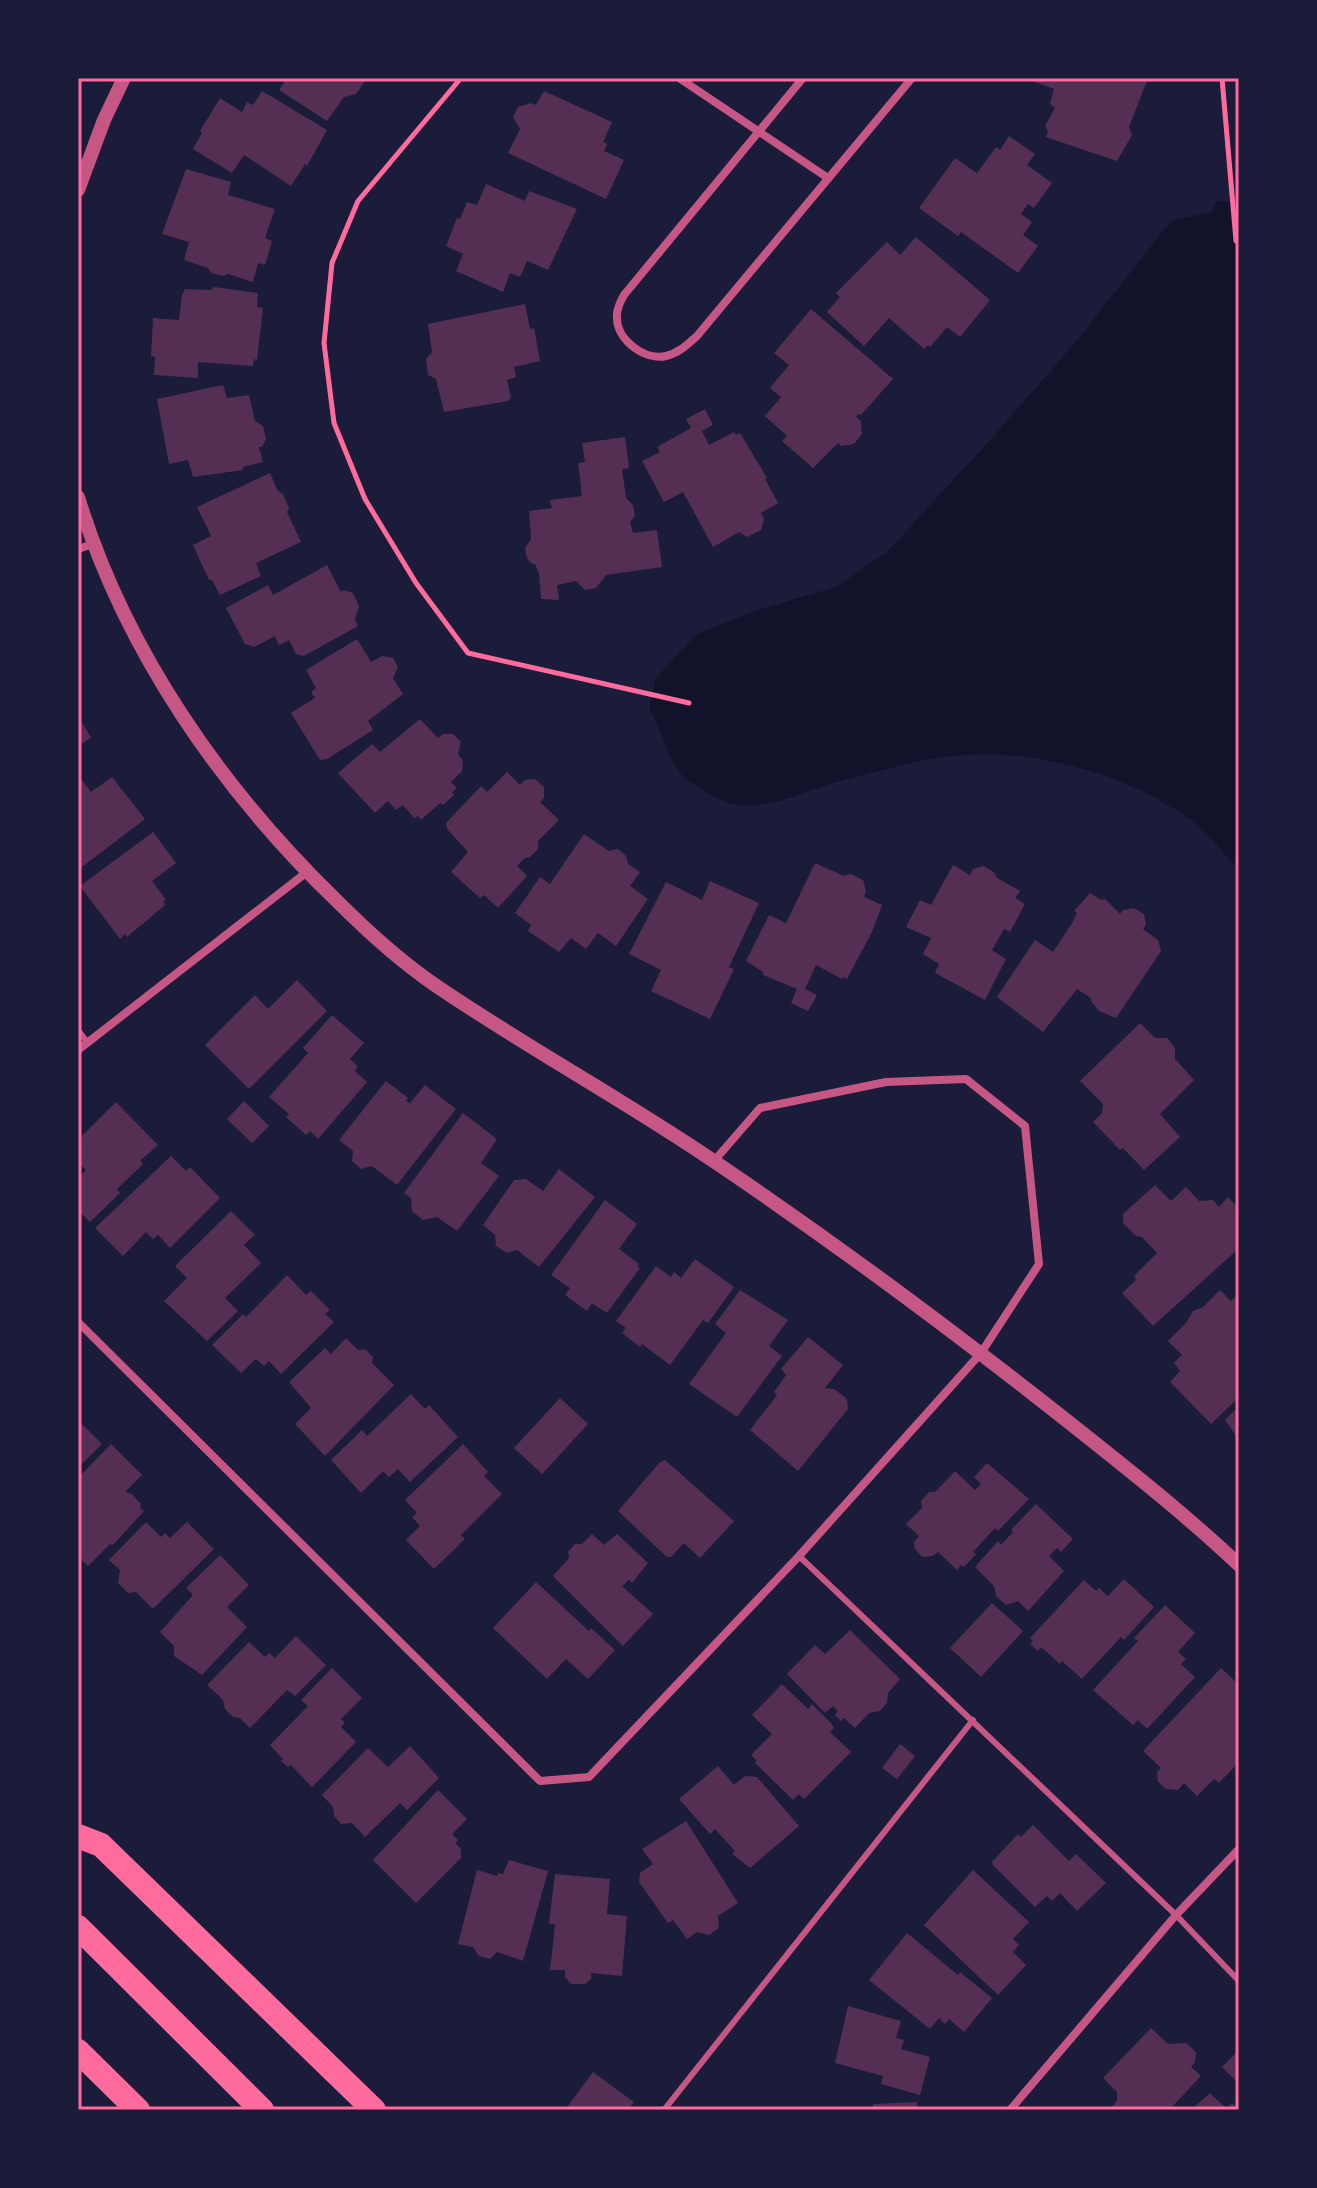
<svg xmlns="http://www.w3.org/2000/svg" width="1317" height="2188" font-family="'Source Sans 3',sans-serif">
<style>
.water{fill:#12122b}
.building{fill:#542f53}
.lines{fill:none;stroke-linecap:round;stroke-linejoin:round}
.path{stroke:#ff6b9d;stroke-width:5}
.service{stroke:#c65784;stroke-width:6}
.minor{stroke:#c65784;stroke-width:8}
.tertiary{stroke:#c65784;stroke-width:14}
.motorway{stroke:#ff6b9d;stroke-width:24}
.neatline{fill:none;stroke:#ff6b9d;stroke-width:3}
</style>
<rect width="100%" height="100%" fill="#1b1b3a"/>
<!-- water -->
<path class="water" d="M1217 201 1239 203V871C1223 852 1205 828 1184 815 1104 763 1004 741 910 763 885 769 859 776 834 783 802 792 768 811 734 804 719 801 703 790 690 782 666 766 665 731 649 709L656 678 697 634 754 611 836 587 888 551 992 438 1075 343 1171 221 1211 212Z"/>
<!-- building -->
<g class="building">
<polygon points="287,78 365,78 365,81 356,94 344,97 327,121 279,90"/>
<polygon points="1024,78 1148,78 1129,127 1132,135 1117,161 1046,137 1048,131 1045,126 1055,108 1050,104 1054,89"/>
<polygon points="262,91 327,130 307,166 305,164 291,186 244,155 232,173 193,149 202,133 200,131 220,98 242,112 247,102 253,105"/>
<polygon points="544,91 612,122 603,142 607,144 604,151 624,160 606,199 508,153 520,129 513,117 518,107 531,103 536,105"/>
<polygon points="1009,136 1035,154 1027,165 1052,183 1034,208 1028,204 1021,214 1032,222 1023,235 1038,246 1018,273 961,232 958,236 919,208 955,158 977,173 996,147 1000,150"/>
<polygon points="186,169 231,182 228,195 275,209 265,238 272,241 265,265 258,263 253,282 228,274 224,276 211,273 208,268 184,260 189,242 162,234"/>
<polygon points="486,184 525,201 529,191 577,209 548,270 527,261 520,277 510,273 503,292 456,271 463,254 446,246 457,218 460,219 467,202 477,205"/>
<polygon points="916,237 990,300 960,337 947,327 930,347 928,345 924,349 889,318 864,346 827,312 840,297 836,293 887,242 900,255"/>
<polygon points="214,287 258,293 257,307 263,308 257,360 254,359 253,366 198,362 198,378 154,375 155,357 151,356 153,318 179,320 182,295 185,289 211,290"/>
<polygon points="525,304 530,329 534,328 540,361 514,367 516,377 507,380 511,397 508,401 444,412 436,379 428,375 426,359 432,352 428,324"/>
<polygon points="811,309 893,379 861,415 858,414 856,417 861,421 862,434 854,444 841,446 838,443 813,468 782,441 787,436 765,416 781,397 770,388 789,365 774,353"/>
<polygon points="223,385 227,398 249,395 255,421 263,426 266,439 262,447 259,447 263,462 243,467 243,470 193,477 188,460 169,464 157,399"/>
<polygon points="705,409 713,425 702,431 709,445 734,432 736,435 740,433 767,478 765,479 778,503 761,513 764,519 761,530 747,537 739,532 713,547 683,492 664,502 642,461 660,452 657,447 691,428 686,419"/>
<polygon points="625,437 629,468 622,469 626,498 633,505 635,516 630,522 633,533 657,530 662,567 606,575 596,588 585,590 576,581 557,585 559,600 541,599 539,573 535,564 532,564 527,558 525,548 531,539 529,511 552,508 550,500 582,496 578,463 585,462 582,443"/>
<polygon points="270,473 278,491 283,494 289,508 287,512 301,542 256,563 261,576 220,595 212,580 209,580 193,545 211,536 197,507"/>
<polygon points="327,565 341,592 343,590 353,593 359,606 355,619 358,626 304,656 296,654 289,640 279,645 275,636 254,647 245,644 226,608 268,585 273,595"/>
<polygon points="357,639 371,662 382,656 393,658 398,667 393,678 403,694 368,721 373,730 327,759 320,760 291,713 315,698 311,692 316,688 306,670"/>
<polygon points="78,715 91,738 78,746"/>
<polygon points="420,719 438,738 443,734 453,734 461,742 458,754 463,761 462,771 451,782 457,788 452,792 454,795 443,805 440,803 421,820 418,816 414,818 403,805 396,810 388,801 375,813 338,773 372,744 380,752"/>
<polygon points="507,772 520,785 525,780 535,779 544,787 544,798 540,802 559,820 538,841 538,849 530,857 525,858 517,866 527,876 498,908 484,895 480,898 451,872 468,852 447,829 446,823 481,786 487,792"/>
<polygon points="112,777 145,819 78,870 78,783 82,780 91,792"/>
<polygon points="153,832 176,863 152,881 166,900 163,902 165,905 127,937 125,934 120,939 80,886"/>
<polygon points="584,834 609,851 618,849 626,856 628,864 640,872 630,886 648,899 616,946 598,933 586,949 571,938 559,952 528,931 531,925 515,913 540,877 550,884"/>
<polygon points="815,863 844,876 851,874 863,880 866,891 864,897 882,905 872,932 847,979 844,977 842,979 816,965 805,989 817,995 808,1011 791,1003 797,989 763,975 763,972 746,961 769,915 786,923"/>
<polygon points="953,865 970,875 973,869 983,866 994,872 997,878 1020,891 1015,898 1025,904 1010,932 1004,929 992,950 1006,959 985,1000 935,973 939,964 923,954 931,938 906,927 920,900 931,905"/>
<polygon points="710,881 759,903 729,967 734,969 710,1019 651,991 661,970 629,954 666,882 702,900"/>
<polygon points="1090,893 1101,900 1105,899 1120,914 1123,910 1134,908 1144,914 1146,925 1143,929 1158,940 1161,951 1116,1018 1099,1011 1090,1000 1091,998 1077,989 1043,1032 997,997 1035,940 1053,952 1072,923 1077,913 1074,911"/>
<polygon points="297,980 327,1011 249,1089 205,1045 255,995 268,1009"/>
<polygon points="332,1015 364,1043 350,1059 358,1067 355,1071 367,1082 318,1139 310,1131 306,1135 286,1117 289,1114 269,1097 308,1053 303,1048"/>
<polygon points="1140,1023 1155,1038 1167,1038 1175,1048 1175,1059 1194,1080 1160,1114 1180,1137 1144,1170 1123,1148 1120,1150 1093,1122 1102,1113 1103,1104 1080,1081"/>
<polygon points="386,1081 408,1098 406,1101 410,1103 425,1085 456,1109 397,1185 372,1166 361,1169 352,1161 353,1151 339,1140"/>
<polygon points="244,1101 269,1126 252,1143 227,1119"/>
<polygon points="116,1102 158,1145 140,1161 143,1164 117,1189 120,1193 90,1222 78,1210 78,1178 86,1170 81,1165 78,1168 78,1140"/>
<polygon points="463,1113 497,1139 481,1163 499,1176 457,1231 437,1217 423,1220 412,1211 411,1198 404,1193"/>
<polygon points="171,1156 186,1171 190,1167 220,1198 170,1248 158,1235 153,1239 146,1232 123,1256 95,1228"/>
<polygon points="559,1169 595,1197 539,1267 517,1250 507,1253 496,1246 495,1235 483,1225 514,1180 526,1179 543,1191"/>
<polygon points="1155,1185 1171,1201 1186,1187 1199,1201 1213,1200 1219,1207 1228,1197 1239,1209 1239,1248 1153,1326 1122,1293 1136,1280 1134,1276 1157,1253 1142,1237 1136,1236 1123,1223 1123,1214"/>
<polygon points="605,1200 637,1224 619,1249 639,1264 637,1266 640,1268 607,1313 592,1303 587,1311 565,1295 570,1288 551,1275"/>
<polygon points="231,1211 255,1235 244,1245 261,1263 225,1298 238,1311 207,1341 164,1301 187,1278 175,1266"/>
<polygon points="695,1259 734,1287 708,1323 703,1320 670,1365 642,1344 640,1347 622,1333 626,1328 616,1321 656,1266 671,1277 674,1272 681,1278"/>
<polygon points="287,1275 306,1295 311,1291 330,1310 325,1314 334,1322 281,1374 269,1361 264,1366 256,1359 241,1373 212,1345 243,1314 246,1317"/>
<polygon points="740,1290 788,1320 769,1346 782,1356 737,1417 689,1384 726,1333 715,1324"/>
<polygon points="1220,1290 1231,1301 1234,1298 1239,1298 1239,1381 1236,1384 1239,1388 1239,1397 1211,1424 1170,1382 1180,1371 1174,1363 1182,1355 1168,1341 1186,1323 1193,1311 1203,1307"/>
<polygon points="808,1337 843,1365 825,1388 834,1389 847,1399 848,1409 798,1471 750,1430 777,1395 774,1392 786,1375 781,1369"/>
<polygon points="346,1338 358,1350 365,1349 373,1357 372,1363 394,1385 325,1456 295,1424 311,1408 289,1382 325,1348 331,1354"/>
<polygon points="411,1394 425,1409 429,1405 458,1437 410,1482 398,1469 389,1477 383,1471 361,1493 331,1460 362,1430 367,1436"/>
<polygon points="560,1398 588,1424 542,1474 514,1448"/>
<polygon points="1239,1406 1239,1440 1225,1420"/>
<polygon points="78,1420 102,1444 78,1468"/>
<polygon points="111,1444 142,1475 125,1492 132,1494 141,1504 140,1508 144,1511 113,1545 110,1544 88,1566 80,1558 78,1560 78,1478"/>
<polygon points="463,1444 488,1472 484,1476 502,1494 461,1535 465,1539 434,1569 406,1540 420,1526 412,1517 417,1513 405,1500"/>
<polygon points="665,1460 734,1521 700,1558 684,1543 671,1557 667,1557 618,1511 660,1462"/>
<polygon points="987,1463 1029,1499 998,1531 995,1528 973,1552 976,1554 964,1567 961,1565 957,1570 938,1552 933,1556 922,1557 915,1549 914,1542 919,1536 906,1524 922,1508 921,1501 929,1492 935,1492 955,1471 975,1490 981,1484 974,1477"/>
<polygon points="1036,1504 1073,1539 1061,1552 1057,1548 1049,1556 1064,1571 1028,1611 1018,1601 1006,1605 996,1596 994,1586 975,1567 998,1541 1001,1545 1013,1532 1011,1530"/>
<polygon points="146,1522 161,1537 165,1533 170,1538 187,1522 214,1549 153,1609 136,1592 128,1593 118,1583 120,1570 109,1560"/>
<polygon points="592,1534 604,1545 617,1534 648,1563 632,1583 629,1580 622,1586 653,1614 623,1646 553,1576 569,1558 568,1552 575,1544 582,1544"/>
<polygon points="220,1555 249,1585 227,1607 247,1627 202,1675 174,1656 174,1646 160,1632 193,1595 186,1588"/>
<polygon points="1124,1579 1154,1607 1124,1640 1121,1637 1082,1679 1062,1661 1060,1664 1041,1647 1038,1651 1030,1644 1033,1641 1030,1638 1084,1580 1096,1591 1099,1588 1108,1596"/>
<polygon points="536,1582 589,1631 591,1628 615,1650 588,1679 566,1659 547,1679 493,1628"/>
<polygon points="992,1603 1023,1631 981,1677 950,1648"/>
<polygon points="1165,1605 1195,1633 1178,1652 1186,1659 1181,1664 1195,1677 1147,1729 1138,1720 1133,1725 1093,1690 1138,1641 1134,1638"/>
<polygon points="850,1630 900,1679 888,1693 887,1703 880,1711 869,1713 855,1728 844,1718 841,1721 835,1715 838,1711 833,1706 825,1713 787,1674 815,1645 825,1654"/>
<polygon points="296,1636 326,1665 295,1696 287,1690 250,1728 240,1718 233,1717 225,1709 223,1700 207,1685 249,1642 265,1657 269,1653 275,1658"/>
<polygon points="332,1668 362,1698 341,1719 345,1723 341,1727 356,1742 312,1787 291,1765 288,1767 281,1761 283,1759 270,1745 308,1706 301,1700"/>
<polygon points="1221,1668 1239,1685 1239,1762 1219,1783 1214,1779 1197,1796 1184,1783 1178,1790 1166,1789 1158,1782 1157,1772 1161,1768 1143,1751"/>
<polygon points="782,1684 808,1709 812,1704 830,1722 834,1728 830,1732 851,1752 804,1799 799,1794 793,1800 755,1763 757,1761 751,1755 772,1734 752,1715"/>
<polygon points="900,1744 915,1756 897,1779 882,1768"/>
<polygon points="410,1746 439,1778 407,1810 400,1803 365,1837 352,1823 341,1824 334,1816 333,1807 322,1795 368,1748 388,1767"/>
<polygon points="718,1766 734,1785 745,1776 757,1777 799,1826 750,1868 732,1854 735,1851 715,1829 710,1834 679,1799"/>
<polygon points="438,1790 467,1819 452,1834 458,1840 455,1843 461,1849 461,1858 416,1903 373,1860"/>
<polygon points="686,1821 738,1903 718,1916 719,1928 709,1935 697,1932 687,1939 673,1920 668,1923 639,1882 640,1873 653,1864 642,1849"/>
<polygon points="1033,1825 1069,1861 1076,1854 1106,1883 1077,1911 1060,1893 1052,1901 1047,1896 1035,1907 993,1865 992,1862 1018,1834 1021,1837"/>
<polygon points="509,1860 548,1871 523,1961 497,1952 490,1959 479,1956 473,1947 458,1944 477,1870 497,1876 498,1873 503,1874"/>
<polygon points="973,1870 1029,1922 1013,1939 1019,1945 1013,1952 1026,1965 998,1995 924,1925"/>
<polygon points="555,1874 610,1879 607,1914 627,1916 622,1976 591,1973 591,1979 585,1984 571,1984 565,1977 565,1970 550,1970 555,1925 549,1923"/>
<polygon points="907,1933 958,1975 960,1972 992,1998 964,2032 949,2019 945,2024 939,2018 930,2029 869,1980"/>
<polygon points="848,2006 901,2021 896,2038 904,2040 901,2049 930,2057 920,2095 881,2084 883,2076 835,2063"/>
<polygon points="1151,2028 1168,2044 1186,2043 1196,2052 1195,2062 1191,2067 1201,2076 1169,2110 1109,2110 1117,2101 1117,2092 1103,2078"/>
<polygon points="1239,2050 1239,2084 1222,2067"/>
<polygon points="593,2072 634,2102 627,2110 565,2110"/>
<polygon points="1210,2093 1227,2109 1232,2103 1239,2110 1191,2110"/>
<polygon points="917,2102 917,2110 873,2110 873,2104"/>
</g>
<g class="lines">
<!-- path -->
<g class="path">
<polyline points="461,78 358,201 332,263 324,343 334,423 365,499 416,583 468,653 689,703"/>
<polyline points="1222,78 1236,241"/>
</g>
<!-- service -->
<g class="service">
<polyline points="78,1030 87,1042"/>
<polyline points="799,1556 1176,1915 1239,1981"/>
<polyline points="664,2110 973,1720"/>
</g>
<!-- minor -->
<g class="minor">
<polyline points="679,78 828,178"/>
<path d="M803 78 624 295C620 302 616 310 617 318 617 340 645 361 666 356 679 353 688 344 697 336L912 78"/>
<polyline points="78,549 93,544"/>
<polyline points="78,1050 307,872"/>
<polyline points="78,1322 540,1781 589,1777 799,1556 981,1353 1039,1264 1025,1126 966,1079 886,1082 760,1108 714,1161"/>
<polyline points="1010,2110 1176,1915 1239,1849"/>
</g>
<!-- tertiary -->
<g class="tertiary">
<polyline points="78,190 104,120 124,78"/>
<path d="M78 497C125 651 222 790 337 901 367 931 400 961 435 985 526 1047 624 1100 715 1162 835 1243 952 1330 1066 1420 1125 1467 1184 1513 1239 1565"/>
</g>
<!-- motorway -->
<g class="motorway">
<polyline points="78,1836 101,1845 374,2110"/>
<polyline points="78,1927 262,2110"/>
<polyline points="78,2051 138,2110"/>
</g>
</g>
<!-- border -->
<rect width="1317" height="2188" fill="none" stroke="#1b1b3a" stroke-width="160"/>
<rect x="80" y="80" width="1157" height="2028" class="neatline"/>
</svg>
